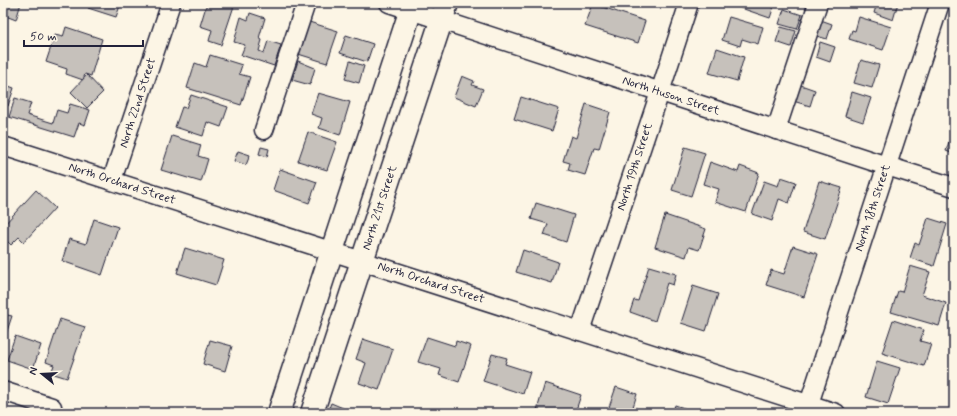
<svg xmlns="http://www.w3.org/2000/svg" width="957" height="416" font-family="Mynerve,sans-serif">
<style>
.building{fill:#c6c1bb;stroke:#22223b}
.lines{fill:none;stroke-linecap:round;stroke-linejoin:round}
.minor-casing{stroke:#22223b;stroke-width:21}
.major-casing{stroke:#22223b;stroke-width:25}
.minor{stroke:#fcf5e5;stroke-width:18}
.major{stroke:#fcf5e5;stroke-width:22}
.labels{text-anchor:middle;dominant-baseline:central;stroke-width:3.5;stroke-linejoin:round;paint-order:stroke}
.street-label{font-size:12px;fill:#22223b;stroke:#fcf5e5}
</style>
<rect width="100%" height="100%" fill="#fcf5e5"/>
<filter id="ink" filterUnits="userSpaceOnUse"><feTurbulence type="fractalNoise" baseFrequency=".025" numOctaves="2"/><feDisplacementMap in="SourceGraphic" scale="8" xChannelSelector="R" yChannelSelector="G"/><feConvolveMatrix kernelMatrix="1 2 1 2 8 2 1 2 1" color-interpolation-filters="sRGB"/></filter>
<g filter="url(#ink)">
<!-- building -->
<g class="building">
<polygon points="4,3 21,3 16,20 3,15"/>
<polygon points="90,3 121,3 116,17 88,8"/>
<polygon points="207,3 235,3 221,45 209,41 212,30 200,26"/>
<polygon points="525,3 540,3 539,7"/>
<polygon points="736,3 775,3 770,18 735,6"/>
<polygon points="877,3 898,3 893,20 874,13"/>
<polygon points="593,4 645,21 638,43 585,26"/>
<polygon points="784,9 802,15 797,29 779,24"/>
<polygon points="250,13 265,18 259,38 262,40 259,51 264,53 268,41 281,45 274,66 241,55 245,45 234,42 241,17 248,20"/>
<polygon points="729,17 763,27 758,44 742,39 740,46 722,40"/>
<polygon points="859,17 891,27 883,50 849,39 852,30 855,31"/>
<polygon points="818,19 832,24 827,39 813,35"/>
<polygon points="306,21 338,31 327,63 295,53"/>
<polygon points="66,27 102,39 91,76 85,74 83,80 66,74 67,69 46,62 55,35 63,37"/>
<polygon points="781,27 796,31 791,47 776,42"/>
<polygon points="346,35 373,44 367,62 340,53"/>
<polygon points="820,42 835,47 830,62 816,57"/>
<polygon points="717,48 744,57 737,81 709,73"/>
<polygon points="210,55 242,65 239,74 250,77 241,105 187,88 195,63 206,67"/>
<polygon points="861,60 879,65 872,88 854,83"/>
<polygon points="298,61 315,68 310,85 292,80"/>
<polygon points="350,61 364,66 359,83 345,79"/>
<polygon points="87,75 103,92 87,108 71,92"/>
<polygon points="462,76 474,81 472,85 483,89 476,106 454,97"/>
<polygon points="3,84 14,88 8,106 3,105"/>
<polygon points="798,84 815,90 810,106 793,101"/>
<polygon points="852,92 871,98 863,122 845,116"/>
<polygon points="318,93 350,102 340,135 319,128 322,118 311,114"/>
<polygon points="191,95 228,107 221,127 207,122 203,136 175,127 182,107 186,108"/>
<polygon points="521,97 559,109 552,131 514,119"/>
<polygon points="15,98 31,103 27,115 53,123 57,110 67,113 70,104 90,110 85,125 79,123 74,137 9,117"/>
<polygon points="586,104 610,112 599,149 594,148 585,175 568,170 570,163 563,161 571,136 576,138"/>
<polygon points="954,126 954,154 946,151"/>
<polygon points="308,132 337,142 327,170 298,161"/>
<polygon points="172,136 201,145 198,156 208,159 201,182 161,170"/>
<polygon points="261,147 269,149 267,157 259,154"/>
<polygon points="685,147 705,153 691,196 672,190"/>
<polygon points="238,151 250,155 246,165 234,161"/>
<polygon points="710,162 738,172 740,166 759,173 746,212 715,202 719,189 703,184"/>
<polygon points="280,169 317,182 309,203 273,190"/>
<polygon points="781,177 796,182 789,203 779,199 772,221 752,214 764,181 778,186"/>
<polygon points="819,181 842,188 825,239 803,232"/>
<polygon points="36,190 55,208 24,242 19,237 11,245 3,237 3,226"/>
<polygon points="536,203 574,215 566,242 544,235 548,224 531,219"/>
<polygon points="665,215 706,229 699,250 689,247 686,257 655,247"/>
<polygon points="928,218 947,224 934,266 910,258 915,243 919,245"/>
<polygon points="94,219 118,227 102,275 62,261 69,239 86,244"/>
<polygon points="793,246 818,254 804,297 766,285 771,270 784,274"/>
<polygon points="185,248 224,260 216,285 177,273"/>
<polygon points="523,250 558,262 552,283 516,272"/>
<polygon points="649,266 676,274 673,285 667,283 655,321 630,312 634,300 638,301"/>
<polygon points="910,266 930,272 922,295 946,303 939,326 891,312 898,291 902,292"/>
<polygon points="693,286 718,294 706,331 681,323"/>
<polygon points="3,314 12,316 3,343"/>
<polygon points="60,319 85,327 67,378 51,373 54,365 46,362"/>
<polygon points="893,320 924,330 920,341 931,344 924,366 882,353"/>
<polygon points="15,336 41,345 33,369 7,360"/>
<polygon points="427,337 455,346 456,341 471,346 459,382 439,375 441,369 418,362"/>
<polygon points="363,339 393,349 379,390 359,383 366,363 356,359"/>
<polygon points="210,340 232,346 225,371 203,364"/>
<polygon points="492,354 507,358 505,364 530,372 523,394 483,381"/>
<polygon points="877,361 900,368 888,404 866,397"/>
<polygon points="545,383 581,395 575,413 545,413 537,410"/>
<polygon points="616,387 637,394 633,407 644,411 643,413 607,413"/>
<polygon points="331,403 343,408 341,413 327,413"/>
<polygon points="675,405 699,413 672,413"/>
</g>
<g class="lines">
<!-- minor casing -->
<g class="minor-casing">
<g id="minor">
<polyline points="389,3 887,166 954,187"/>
<polyline points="264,130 306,3"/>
<polyline points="776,130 818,3"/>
<polyline points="3,146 836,413"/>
<polyline points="112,180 171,3"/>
<polyline points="580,331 660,92 689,3"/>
<polyline points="3,391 52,407"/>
<polyline points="806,413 940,3"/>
</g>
</g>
<!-- major casing -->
<g class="major-casing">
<g id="major">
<polyline points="279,413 413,3"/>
<polyline points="312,413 447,3"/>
</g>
</g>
<!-- minor -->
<use href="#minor" class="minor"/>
<!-- major -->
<use href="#major" class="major"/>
</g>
</g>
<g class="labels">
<!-- street labels -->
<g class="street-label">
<text transform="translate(671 96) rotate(18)">North Huson Street</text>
<text transform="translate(138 103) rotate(-72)">North 22nd Street</text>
<text transform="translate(635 167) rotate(-72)">North 19th Street</text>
<text transform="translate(122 184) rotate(18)">North Orchard Street</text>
<text transform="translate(380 208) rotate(-72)">North 21st Street</text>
<text transform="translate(873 208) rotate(-72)">North 18th Street</text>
<text transform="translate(431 283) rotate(18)">North Orchard Street</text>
</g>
</g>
<!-- margin -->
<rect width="957" height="416" fill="none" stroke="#fcf5e5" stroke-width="16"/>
<rect x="8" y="8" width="941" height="400" fill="none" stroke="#22223b" stroke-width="1.5" filter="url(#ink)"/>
<!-- north arrow -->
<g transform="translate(42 374) rotate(288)" stroke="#fcf5e5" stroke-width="3" paint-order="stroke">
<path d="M0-3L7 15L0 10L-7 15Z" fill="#22223b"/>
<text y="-6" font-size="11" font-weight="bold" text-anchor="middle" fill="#22223b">N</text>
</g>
<!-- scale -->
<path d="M24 40v6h119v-6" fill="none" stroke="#22223b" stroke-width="2"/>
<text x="30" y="40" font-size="12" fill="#22223b" stroke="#fcf5e5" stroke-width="3" paint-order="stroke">50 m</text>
</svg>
